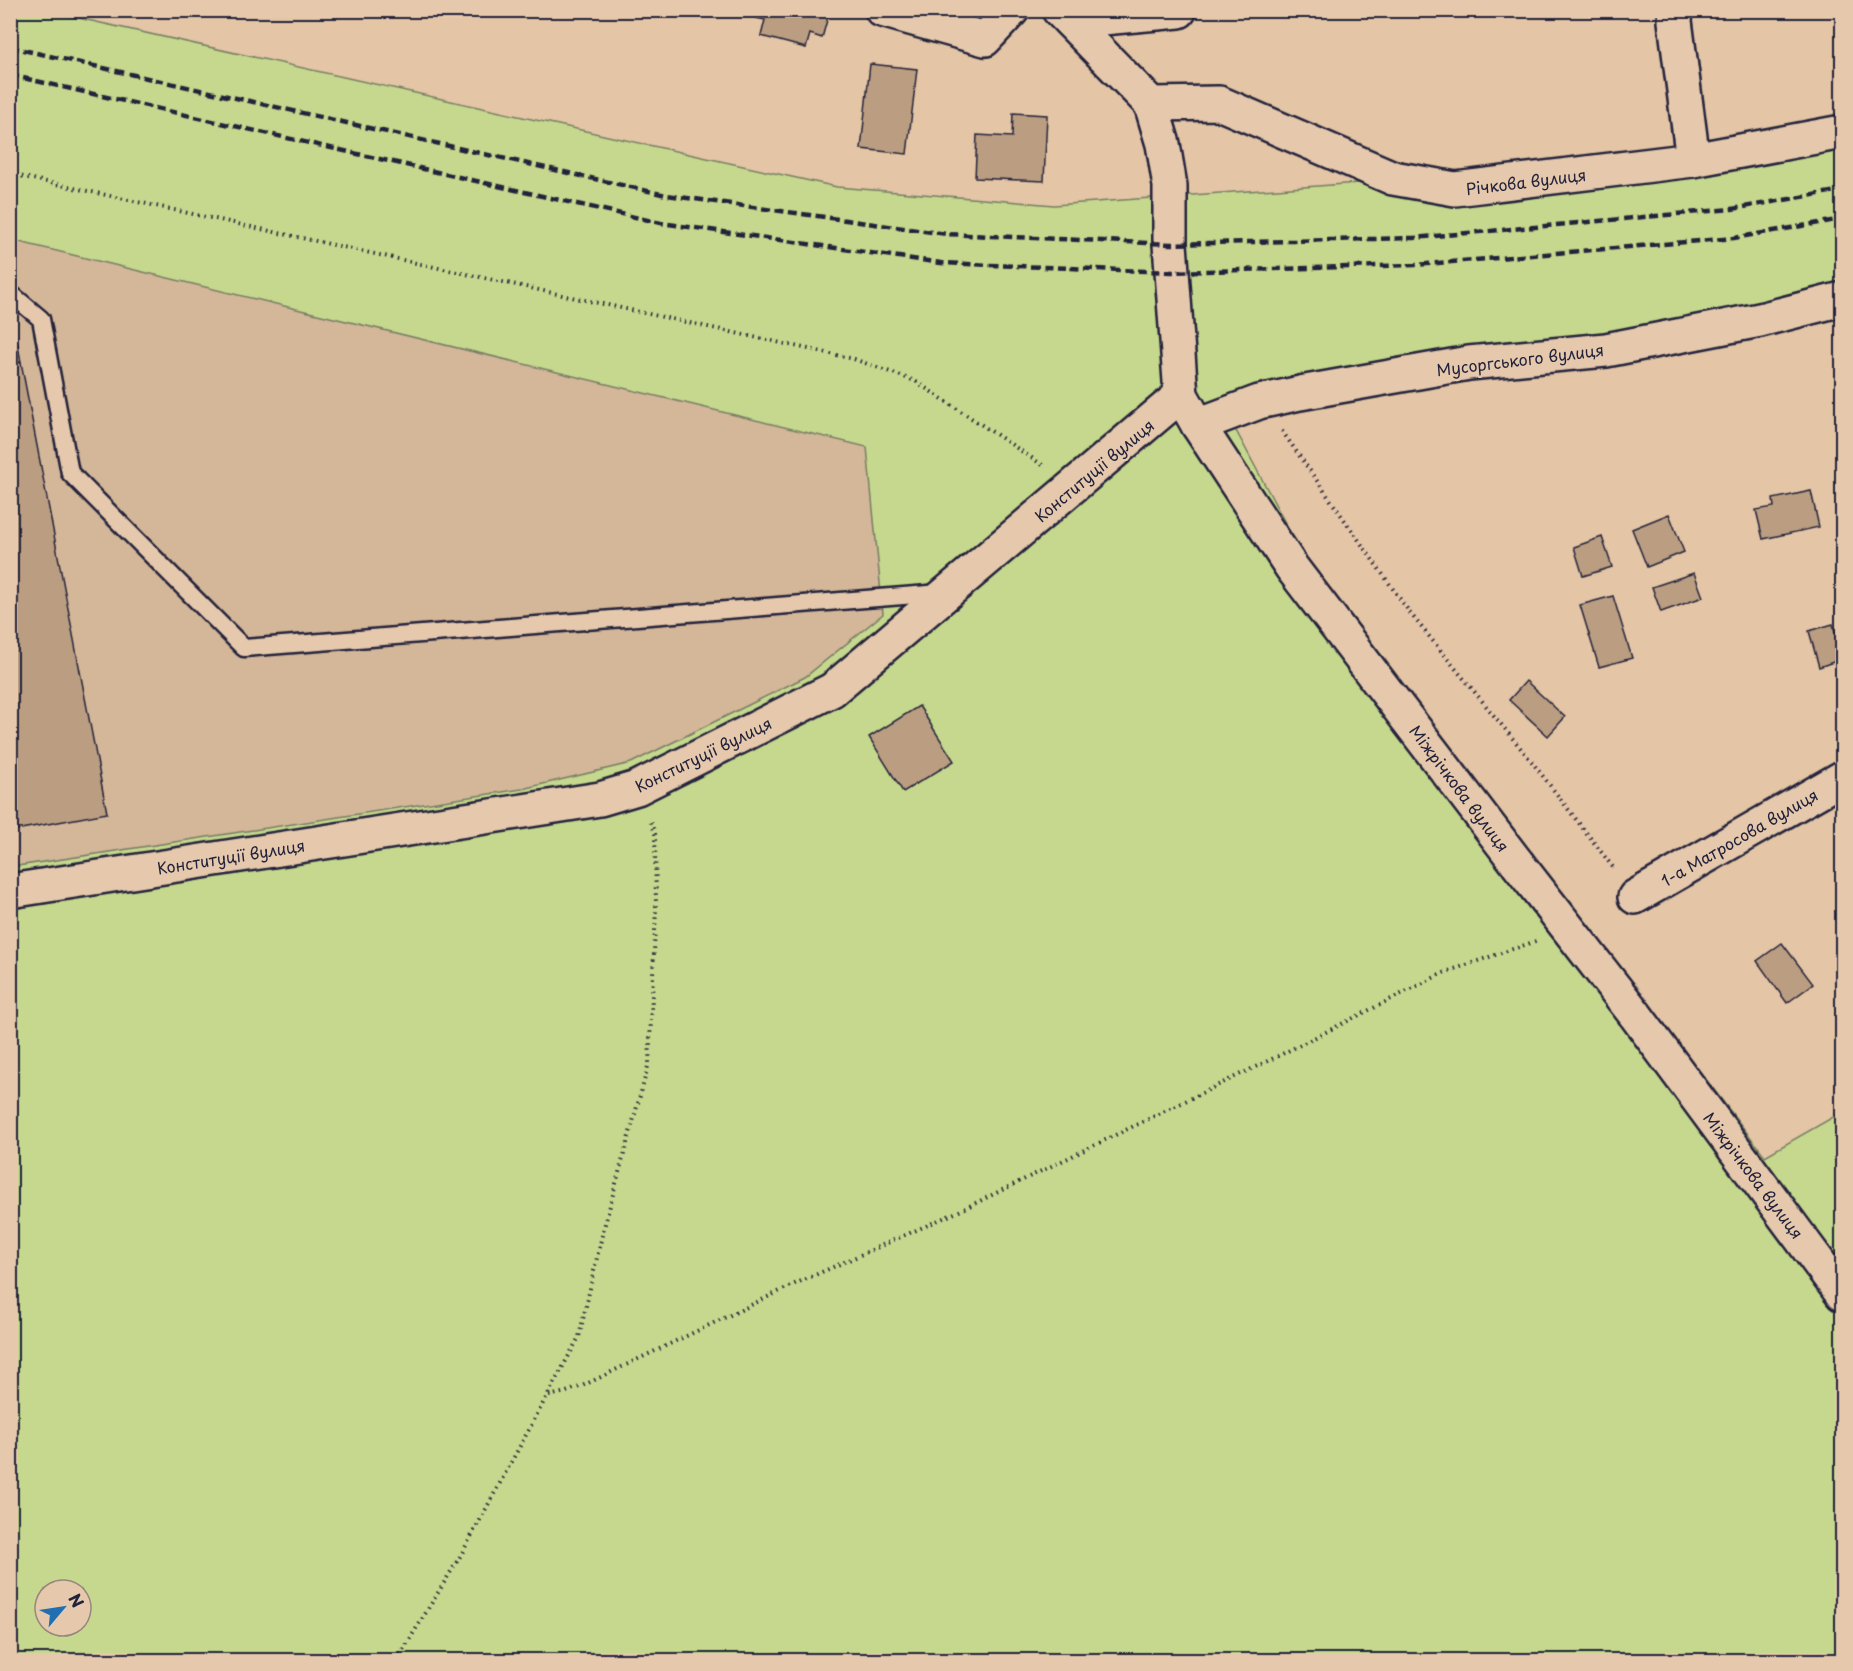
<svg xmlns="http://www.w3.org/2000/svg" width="1853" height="1671" font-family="'Playpen Sans',sans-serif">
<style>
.built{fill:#d4b698}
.green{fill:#c6d88d;stroke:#747d64;stroke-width:1.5;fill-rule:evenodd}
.building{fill:#bb9e81;stroke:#22223b;stroke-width:1.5}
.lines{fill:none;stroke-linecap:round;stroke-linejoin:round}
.lane-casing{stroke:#22223b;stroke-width:21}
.street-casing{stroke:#22223b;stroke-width:38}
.path{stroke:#22223b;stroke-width:4;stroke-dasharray:1.5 4.5;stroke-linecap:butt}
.lane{stroke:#e6c9ad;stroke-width:16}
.street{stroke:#e6c9ad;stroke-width:33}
.rail{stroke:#22223b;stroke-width:4.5;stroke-dasharray:9 4.5;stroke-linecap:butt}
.street-bridge-casing{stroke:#22223b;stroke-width:38;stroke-linecap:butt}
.street-bridge{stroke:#e6c9ad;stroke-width:33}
.labels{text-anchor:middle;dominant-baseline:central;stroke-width:5;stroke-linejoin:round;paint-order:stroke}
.street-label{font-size:16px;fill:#22223b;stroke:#e6c9ad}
</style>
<rect width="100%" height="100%" fill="#e4c5a5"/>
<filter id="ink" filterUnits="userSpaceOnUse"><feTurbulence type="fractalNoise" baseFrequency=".0167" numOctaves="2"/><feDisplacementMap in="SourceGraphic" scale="12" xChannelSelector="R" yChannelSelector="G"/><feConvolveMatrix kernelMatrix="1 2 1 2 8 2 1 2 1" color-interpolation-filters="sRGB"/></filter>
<g filter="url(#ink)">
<!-- built -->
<polygon class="built" points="11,240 867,447 883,614 805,677 631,763 522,789 11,867"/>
<!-- green -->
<path class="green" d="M11 11H47L837 187 1054 205 1842 148V297L1225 410 1305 560 1765 1156 1842 1112V1660H11V867L522 789 631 763 805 677 883 614 867 447 11 240ZM45 1590H81V1626H45Z"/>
<!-- building -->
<g class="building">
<polygon points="748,10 821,10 829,13 822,38 810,34 806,48 761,36 765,20 747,16"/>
<polygon points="870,64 917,69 907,154 861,149"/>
<polygon points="1013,113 1047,115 1044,181 975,178 977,135 1012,137"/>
<polygon points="11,307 21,362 10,364 10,308"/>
<polygon points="21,362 107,813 10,831 10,364"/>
<polygon points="1811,491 1819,527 1763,539 1756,510 1774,507 1773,499"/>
<polygon points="1669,514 1684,552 1647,567 1632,529"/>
<polygon points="1602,537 1612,567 1583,576 1574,547"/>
<polygon points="1694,573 1703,597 1661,612 1652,587"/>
<polygon points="1613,596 1632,658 1599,667 1580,605"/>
<polygon points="1833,624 1842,659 1819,667 1809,631"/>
<polygon points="1526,681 1565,717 1548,736 1509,700"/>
<polygon points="919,706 954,761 903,792 869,737"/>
<polygon points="1782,943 1813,984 1787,1003 1757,961"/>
</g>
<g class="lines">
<!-- lane casing -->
<g class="lane-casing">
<polyline id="lane" points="10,293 41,319 70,473 244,648 941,593"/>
</g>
<!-- street casing -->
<g class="street-casing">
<g id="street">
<polyline points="882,10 985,39 1012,10"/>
<polyline points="1059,10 1151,104 1163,144 1170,186 1170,244 1181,395 1198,425 1292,568 1517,863"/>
<polyline points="1676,10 1675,21 1693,160"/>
<polyline points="1070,21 1179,11"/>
<polyline points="1151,104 1219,103 1393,178 1455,189 1693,160 1842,132"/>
<polyline points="1198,425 1259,402 1300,393 1469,363 1606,350 1760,320 1842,299"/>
<polyline points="10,891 600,799 637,788 832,690 1181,395"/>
<polyline points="1635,897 1842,778"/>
<polyline points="1634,1013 1842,1294"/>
</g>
</g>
<!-- path -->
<g class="path">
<polyline points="10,174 854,359 915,381 1044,466"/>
<polyline points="1282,431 1410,613 1532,762 1615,870"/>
<polyline points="549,1396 566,1392 582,1386 797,1283 957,1212 1278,1056 1443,973 1536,941"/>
<polyline points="397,1660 461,1555 579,1337 603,1231 649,1063 656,908 655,834 650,819"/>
</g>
<!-- lane -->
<use href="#lane" class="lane"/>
<!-- street -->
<use href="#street" class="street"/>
<!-- rail -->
<g class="rail">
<polyline points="10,47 666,195 946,234 1170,244 1413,238 1732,209 1842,190"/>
<polyline points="10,75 661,223 941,263 1172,272 1415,265 1734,238 1842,219"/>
</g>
<!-- street-bridge casing -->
<g class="street-bridge-casing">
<polyline id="street-bridge" points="1517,863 1634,1013"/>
</g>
<!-- street-bridge -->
<use href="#street-bridge" class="street-bridge"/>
</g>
</g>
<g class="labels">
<!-- street labels -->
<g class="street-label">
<text transform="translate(1526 181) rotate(-7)">Річкова вулиця</text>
<text transform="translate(1520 359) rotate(-7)">Мусоргського вулиця</text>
<text transform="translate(1094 470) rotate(-40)">Конституції вулиця</text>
<text transform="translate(703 754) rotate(-26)">Конституції вулиця</text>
<text transform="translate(1460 788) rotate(53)">Міжрічкова вулиця</text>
<text transform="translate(1739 837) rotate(-30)">1-а Матросова вулиця</text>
<text transform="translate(231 856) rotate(-9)">Конституції вулиця</text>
<text transform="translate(1754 1175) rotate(53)">Міжрічкова вулиця</text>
</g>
</g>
<!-- margin -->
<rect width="1853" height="1671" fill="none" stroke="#e6c9ad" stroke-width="36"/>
<rect x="18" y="18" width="1817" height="1635" fill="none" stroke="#22223b" stroke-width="2" filter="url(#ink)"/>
<!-- north arrow -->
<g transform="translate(63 1608) rotate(61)"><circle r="28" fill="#e6c9ad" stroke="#98867f" stroke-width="1.5"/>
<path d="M0-4.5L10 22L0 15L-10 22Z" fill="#1f6fb2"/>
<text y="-9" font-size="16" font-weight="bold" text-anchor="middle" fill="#22223b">N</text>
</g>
</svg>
